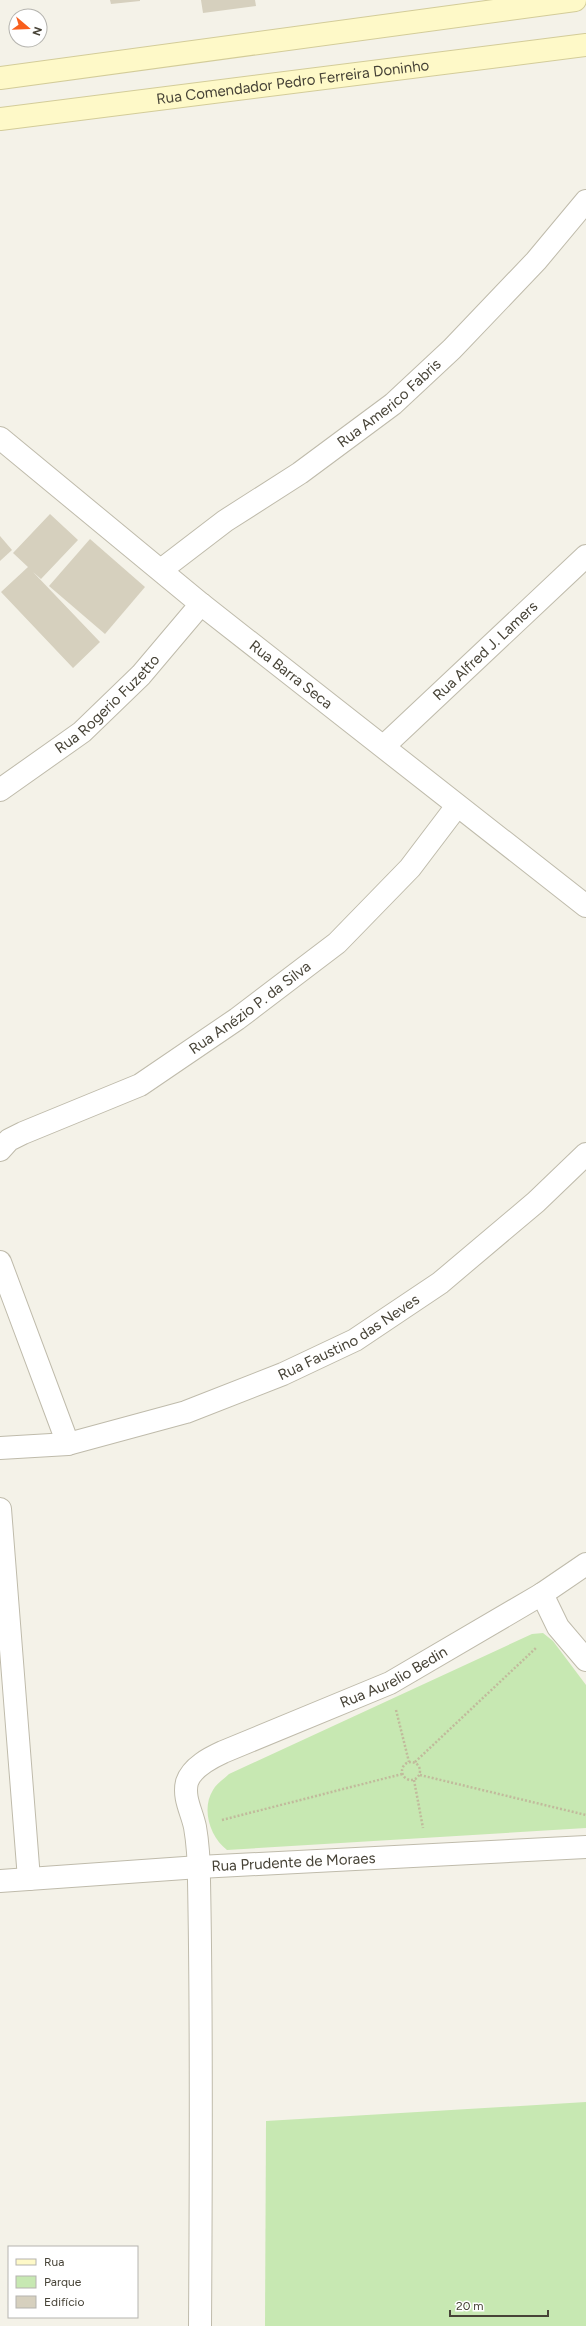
<svg xmlns="http://www.w3.org/2000/svg" width="586" height="2326" font-family="Figtree,sans-serif">
<style>
.green{fill:#c7e8b2}
.building{fill:#d6d0be}
.lines{fill:none;stroke-linecap:round;stroke-linejoin:round}
.street-casing{stroke:#bfbbab;stroke-width:24}
.secondary-casing{stroke:#d3cc99;stroke-width:24}
.path{stroke:#c1ba9c;stroke-width:2.5;stroke-dasharray:2 2;stroke-linecap:butt}
.street{stroke:#fff;stroke-width:22}
.secondary{stroke:#fef9c8;stroke-width:22}
.labels{text-anchor:middle;dominant-baseline:central;stroke-width:3.5;stroke-linejoin:round;paint-order:stroke}
.street-label{font-size:15px;fill:#474337;stroke:#fff}
</style>
<rect width="100%" height="100%" fill="#f4f2e8"/>
<!-- green -->
<g class="green">
<path d="M543 1633 553 1641 586 1685V1828L227 1850C210 1837 201 1809 213 1790 216 1784 224 1779 229 1774L532 1634Z"/>
<polygon points="586,2102 586,2326 265,2326 266,2121"/>
</g>
<!-- building -->
<g class="building">
<polygon points="110,0 140,0 140,1 111,4"/>
<polygon points="201,0 255,0 256,6 203,13"/>
<polygon points="50,514 78,540 41,579 33,572 100,642 73,668 1,592 28,567 13,553"/>
<polygon points="0,536 12,550 0,561"/>
<polygon points="90,539 145,587 105,634 49,586"/>
</g>
<g class="lines">
<!-- street casing -->
<g class="street-casing">
<g id="street">
<path id="s1" d="M0 438 201 604 586 906"/>
<path id="s2" d="M161 570 225 521 300 473 393 404 452 349 536 261 586 201"/>
<path id="s3" d="M384 746 586 556"/>
<path id="s4" d="M0 790 82 732 141 675 201 604"/>
<path id="s5" d="M0 1150 9 1140 23 1133 140 1085 237 1019 337 943 410 868 457 806"/>
<polyline points="0,1262 68,1444"/>
<path id="s6" d="M0 1448 68 1444 186 1412 283 1374 355 1340 440 1283 536 1202 586 1154"/>
<polyline points="0,1509 29,1879"/>
<polyline points="542,1594 558,1627 586,1660"/>
<path id="s7" d="M0 1881 199 1867 586 1847"/>
<path id="s8" d="M200 2326C201 2178 202 2029 199 1881 199 1863 198 1844 195 1827 192 1812 183 1798 187 1782 192 1767 210 1758 223 1752L390 1683 542 1594 586 1564"/>
</g>
</g>
<!-- secondary casing -->
<g class="secondary-casing">
<g id="secondary">
<polyline points="0,78 575,0"/>
<path id="s9" d="M0 119 586 45"/>
</g>
</g>
<!-- path -->
<g class="path">
<polyline points="396,1710 409,1762"/>
<polyline points="415,1762 537,1647"/>
<circle cx="411" cy="1771" r="9"/>
<polyline points="420,1775 586,1815"/>
<polyline points="414,1780 423,1828"/>
<polyline points="222,1820 402,1774"/>
</g>
<!-- street -->
<use href="#street" class="street"/>
<!-- secondary -->
<use href="#secondary" class="secondary"/>
</g>
<g class="labels">
<!-- street labels -->
<g class="street-label">
<text stroke="none"><textPath href="#s9" startOffset="295">Rua Comendador Pedro Ferreira Doninho</textPath></text>
<text stroke="none"><textPath href="#s2" startOffset="283">Rua Americo Fabris</textPath></text>
<text stroke="none"><textPath href="#s3" startOffset="139">Rua Alfred J. Lamers</textPath></text>
<text stroke="none"><textPath href="#s1" startOffset="375">Rua Barra Seca</textPath></text>
<text stroke="none"><textPath href="#s4" startOffset="138">Rua Rogerio Fuzetto</textPath></text>
<text stroke="none"><textPath href="#s5" startOffset="290">Rua Anézio P. da Silva</textPath></text>
<text stroke="none"><textPath href="#s6" startOffset="370">Rua Faustino das Neves</textPath></text>
<text stroke="none"><textPath href="#s8" startOffset="780">Rua Aurelio Bedin</textPath></text>
<text stroke="none"><textPath href="#s7" startOffset="294">Rua Prudente de Moraes</textPath></text>
</g>
</g>
<!-- legend -->
<rect x="8" y="2246" width="130" height="72" fill="#ffffff" stroke="#b5b4af"/>
<rect x="16" y="2259" width="20" height="6" fill="#fef9c8" stroke="#b5b4af"/>
<text x="44" y="2266" font-size="12" fill="#474337">Rua</text>
<rect x="16" y="2276" width="20" height="12" fill="#c7e8b2" stroke="#b5b4af"/>
<text x="44" y="2286" font-size="12" fill="#474337">Parque</text>
<rect x="16" y="2296" width="20" height="12" fill="#d6d0be" stroke="#b5b4af"/>
<text x="44" y="2306" font-size="12" fill="#474337">Edifício</text>
<!-- north arrow -->
<g transform="translate(28 28) rotate(109)"><circle r="19" fill="#ffffff" stroke="#b5b4af"/>
<path d="M0-3L7 15L0 10L-7 15Z" fill="#f85e1c"/>
<text y="-6" font-size="11" font-weight="bold" text-anchor="middle" fill="#474337">N</text>
</g>
<!-- scale -->
<path d="M450 2310v6h98v-6" fill="none" stroke="#474337" stroke-width="2"/>
<text x="456" y="2310" font-size="12" fill="#474337" stroke="#ffffff" stroke-width="3" paint-order="stroke">20 m</text>
</svg>
